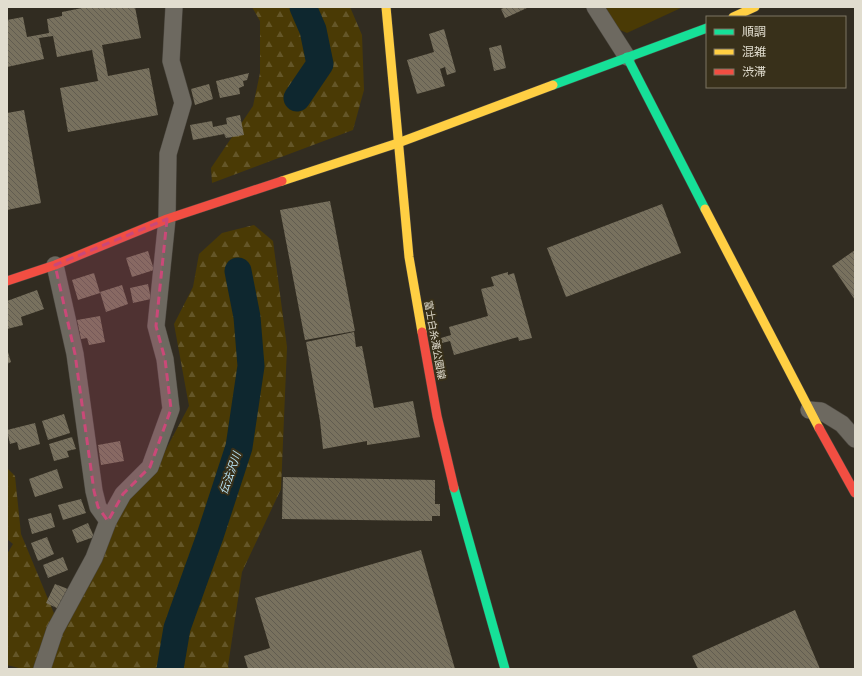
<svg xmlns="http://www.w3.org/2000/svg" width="862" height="676" font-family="Quicksand,'Noto Sans JP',sans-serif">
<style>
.forest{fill:url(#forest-firs)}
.park{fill:#4a3a05}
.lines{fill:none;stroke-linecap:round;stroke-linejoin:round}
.river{stroke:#0e272f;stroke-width:27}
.building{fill:url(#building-back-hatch)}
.street-casing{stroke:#4b473f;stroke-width:18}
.fast-casing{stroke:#4b473f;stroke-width:10}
.slow-casing{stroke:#4b473f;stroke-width:10}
.jam-casing{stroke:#4b473f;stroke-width:10}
.street{stroke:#6d6960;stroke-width:17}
.fast{stroke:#16e098;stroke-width:9}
.slow{stroke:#ffcf43;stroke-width:9}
.jam{stroke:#f24e42;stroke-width:9}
.marked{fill:#ca4978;fill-opacity:0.2;stroke:#ca4978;stroke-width:3;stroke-dasharray:8 5;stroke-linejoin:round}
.labels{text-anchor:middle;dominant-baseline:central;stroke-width:4;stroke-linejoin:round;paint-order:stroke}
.street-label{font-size:10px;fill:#e1ddcf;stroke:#38301a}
.water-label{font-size:11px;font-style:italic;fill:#b7e2f3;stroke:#38301a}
</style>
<defs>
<pattern id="forest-firs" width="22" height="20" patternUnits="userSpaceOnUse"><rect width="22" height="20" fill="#4a3a05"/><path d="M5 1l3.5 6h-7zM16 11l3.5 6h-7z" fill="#645628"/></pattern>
<pattern id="building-back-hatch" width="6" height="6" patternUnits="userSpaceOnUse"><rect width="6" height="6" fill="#78715e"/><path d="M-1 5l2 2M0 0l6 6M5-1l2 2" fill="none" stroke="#615c50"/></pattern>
</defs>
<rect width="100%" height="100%" fill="#312c21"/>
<!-- forest -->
<g class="forest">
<polygon points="252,7 350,7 362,35 364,90 353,130 212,183 211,168 253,106 260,73 260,21"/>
<polygon points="254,225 273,241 287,347 281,489 242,572 228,666 229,669 23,669 7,665 7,554 13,544 7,539 7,468 15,476 21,534 58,623 117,504 164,453 189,406 174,324 193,287 199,254 222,233"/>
</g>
<!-- park -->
<polygon class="park" points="604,7 683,7 627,33 620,30"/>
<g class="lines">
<!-- river -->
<g class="river">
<polyline points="297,98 320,64 313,30 303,7"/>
<polyline points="170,669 177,628 210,536 239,447 251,366 247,317 238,271"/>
</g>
</g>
<!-- building -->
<g class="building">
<polygon points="87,7 135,7 141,38 102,45 108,76 149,68 158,115 68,132 60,88 98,81 92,50 57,57 53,36 39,38 44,59 7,67 7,20 23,17 27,37 49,33 47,19 62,16 62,12"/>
<polygon points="506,7 529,7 505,18 501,9"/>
<polygon points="444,29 456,72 447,75 445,67 440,69 445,86 417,94 407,60 434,52 429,34"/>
<polygon points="501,45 506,68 494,71 489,48"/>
<polygon points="249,73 247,80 243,81 244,86 239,88 240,94 220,98 216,81"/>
<polygon points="209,84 213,99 195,105 191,89"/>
<polygon points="24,110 41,203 7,210 7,113"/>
<polygon points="240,115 244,135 226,138 224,134 193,140 190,125 212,121 213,127 227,124 226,118"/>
<polygon points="330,201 355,331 305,340 280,210"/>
<polygon points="662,204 681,253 566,297 547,248"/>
<polygon points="855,250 855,300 832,266"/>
<polygon points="148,251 154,270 132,277 126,258"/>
<polygon points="508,272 508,275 514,273 532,338 519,341 518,337 454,355 450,341 442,343 441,338 451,335 449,327 488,316 481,289 494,286 491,277"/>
<polygon points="94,273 100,293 78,300 72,280"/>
<polygon points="148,284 151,299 133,303 130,288"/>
<polygon points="122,285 128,304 106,312 100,292"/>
<polygon points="37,290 44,309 21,317 23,325 7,329 7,301"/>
<polygon points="100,316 105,342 89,345 87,338 81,339 77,320"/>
<polygon points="354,332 356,347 362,346 374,408 413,401 420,437 367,445 367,441 323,449 320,421 306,342"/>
<polygon points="7,349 11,362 7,364"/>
<polygon points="64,414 70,433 48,440 42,421"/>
<polygon points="35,423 40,444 19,450 17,442 10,444 7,430"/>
<polygon points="72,437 76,449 67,451 69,457 54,461 49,444"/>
<polygon points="120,441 124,461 101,465 98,445"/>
<polygon points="57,469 63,488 35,497 29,479"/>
<polygon points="283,477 435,480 435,504 440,504 440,516 432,516 432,521 282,519"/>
<polygon points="81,499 86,513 63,520 58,505"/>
<polygon points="51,513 55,527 32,534 28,519"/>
<polygon points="88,523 94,537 77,543 72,530"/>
<polygon points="47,537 54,554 38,561 31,543"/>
<polygon points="421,550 455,669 248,669 244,656 270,648 255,598"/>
<polygon points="63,557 68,570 48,578 43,565"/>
<polygon points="55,584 68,589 59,609 46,603"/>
<polygon points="795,610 820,669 698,669 692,656"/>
</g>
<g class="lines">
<!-- street casing -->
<g class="street-casing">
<g id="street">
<polyline points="595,7 627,57"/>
<polyline points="55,265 75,354 94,491 98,507 108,521"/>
<polyline points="809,410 821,411 842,424 855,439"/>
<polyline points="42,669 55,630 94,558 108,521 123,494 150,467 171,409 165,359 156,326 167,219 168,154 183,103 171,61 174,7"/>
</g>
</g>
<!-- fast casing -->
<g class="fast-casing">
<g id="fast">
<polyline points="627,57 705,209"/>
<polyline points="553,85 707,28"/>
<polyline points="454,488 505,669"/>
</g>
</g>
<!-- slow casing -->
<g class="slow-casing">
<g id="slow">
<polyline points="386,7 409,257 422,332"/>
<polyline points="733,17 755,7"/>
<polyline points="282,181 398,143 553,85"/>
<polyline points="705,209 819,428"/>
</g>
</g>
<!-- jam casing -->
<g class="jam-casing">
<g id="jam">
<polyline points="7,281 55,265 167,219 282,181"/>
<polyline points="422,332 437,416 454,488"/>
<polyline points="819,428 855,493"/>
</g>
</g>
<!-- street -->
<use href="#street" class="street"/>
<!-- fast -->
<use href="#fast" class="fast"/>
<!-- slow -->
<use href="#slow" class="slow"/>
<!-- jam -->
<use href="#jam" class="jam"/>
</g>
<!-- marked area -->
<path class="marked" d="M167 219 156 326 165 359 171 409 150 467 123 494 108 521 98 507 94 491 75 354 55 265Z"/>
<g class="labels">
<!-- street labels -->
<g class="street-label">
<text transform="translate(435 340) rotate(80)">富士白糸滝公園線</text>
</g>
<!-- water labels -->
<g class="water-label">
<text transform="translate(230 473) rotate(-71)">伝法沢川</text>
</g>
</g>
<!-- border -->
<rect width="862" height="676" fill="none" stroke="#e1ddcf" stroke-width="16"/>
<!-- legend -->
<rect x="706" y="16" width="140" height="72" fill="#38301a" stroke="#7c7562"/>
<rect x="714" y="29" width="20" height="6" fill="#16e098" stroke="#7c7562"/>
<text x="742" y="36" font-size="12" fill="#e1ddcf">順調</text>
<rect x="714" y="49" width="20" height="6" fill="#ffcf43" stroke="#7c7562"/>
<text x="742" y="56" font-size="12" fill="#e1ddcf">混雑</text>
<rect x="714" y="69" width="20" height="6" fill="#f24e42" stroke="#7c7562"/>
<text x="742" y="76" font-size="12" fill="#e1ddcf">渋滞</text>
</svg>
